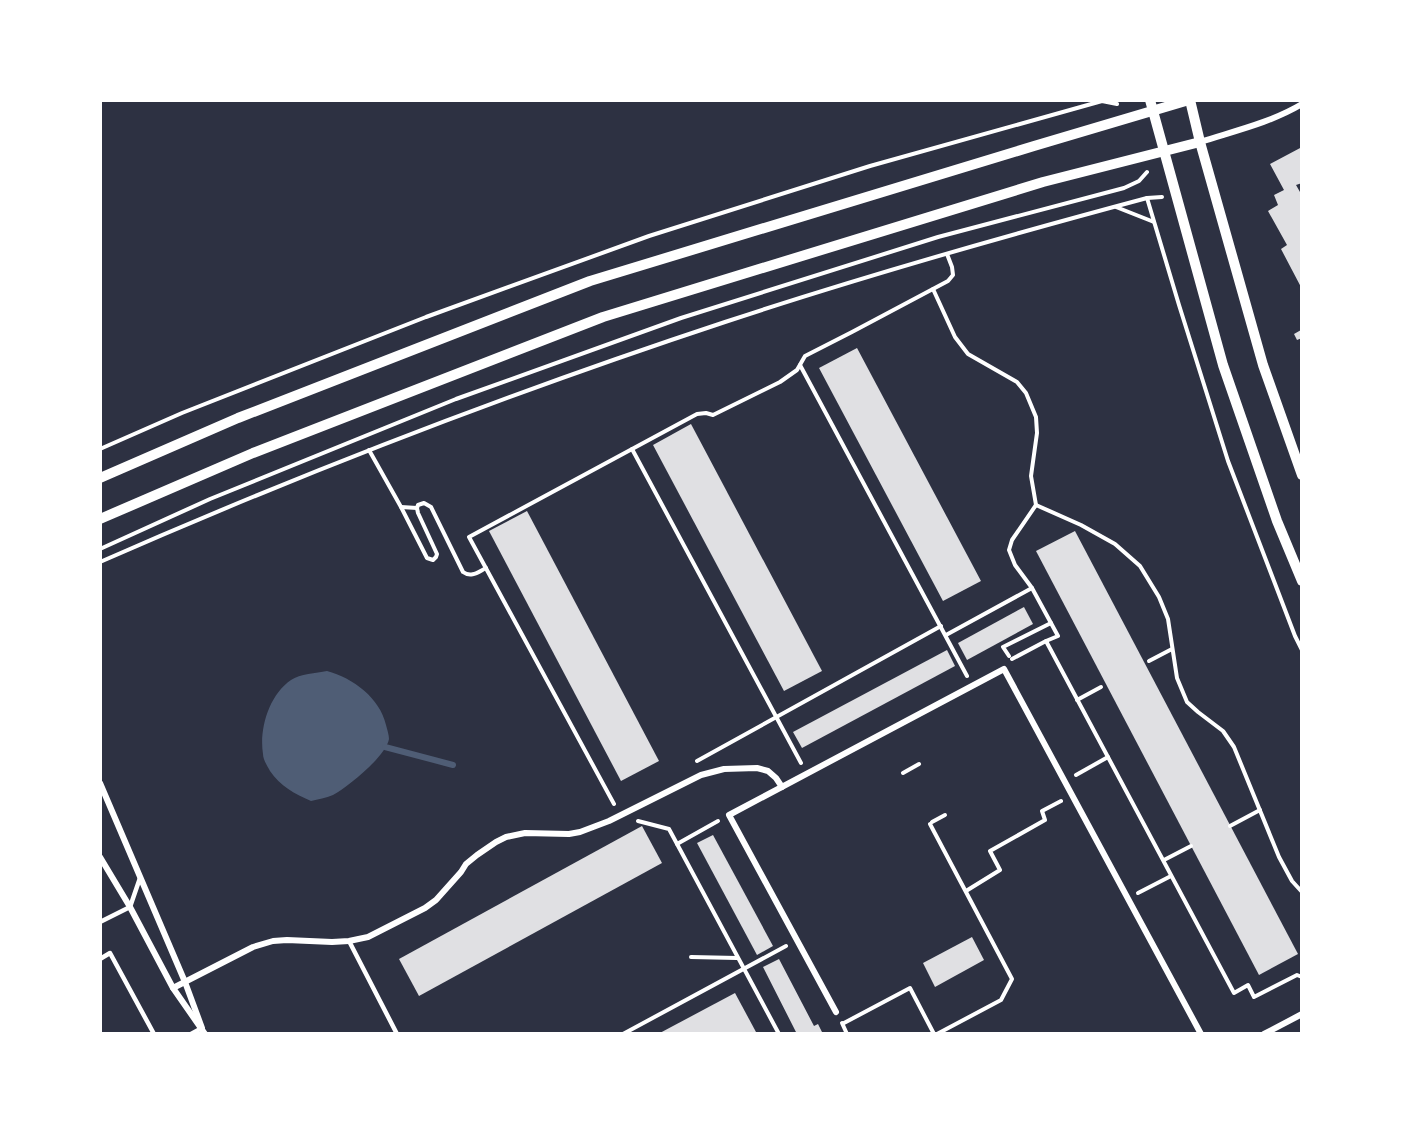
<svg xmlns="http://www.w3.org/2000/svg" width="1402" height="1134" font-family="'IBM Plex Sans',sans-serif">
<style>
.water{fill:#4f5d75}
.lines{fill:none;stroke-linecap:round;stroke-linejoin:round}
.stream{stroke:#4f5d75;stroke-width:6}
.building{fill:#e0e0e3}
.path{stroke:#fff;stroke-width:4}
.service{stroke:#fff;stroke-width:4.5}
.minor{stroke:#fff;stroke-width:6}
.tertiary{stroke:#fff;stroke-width:10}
</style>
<rect width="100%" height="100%" fill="#2d3142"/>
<!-- water -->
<path class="water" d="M327 671C353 678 380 698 386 725 387 729 389 735 389 739 386 756 348 787 333 795 326 798 318 799 311 801 295 794 280 786 270 771 268 767 263 760 263 754 259 729 269 695 291 680 300 674 316 673 327 671Z"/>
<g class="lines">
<!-- stream -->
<polyline class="stream" points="385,747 453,765"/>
</g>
<!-- building -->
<g class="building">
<polygon points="1302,147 1302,183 1296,185 1300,192 1302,192 1302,289 1281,249 1287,245 1268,211 1278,205 1274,195 1284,190 1270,164"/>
<polygon points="1301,330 1302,338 1297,340 1294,334"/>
<polygon points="857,348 981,581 943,601 819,368"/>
<polygon points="691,424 822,671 784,691 653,445"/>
<polygon points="527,511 659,761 621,781 489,531"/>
<polygon points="1075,531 1298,954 1259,975 1036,551"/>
<polygon points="1024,607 1033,624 967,660 958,643"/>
<polygon points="947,650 955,666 802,748 793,732"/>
<polygon points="642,826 662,863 419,996 399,959"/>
<polygon points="713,835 773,946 757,955 697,843"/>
<polygon points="972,937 984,960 935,987 923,963"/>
<polygon points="779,959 814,1026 818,1024 823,1034 797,1034 763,967"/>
<polygon points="735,993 756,1032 752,1034 658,1034"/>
</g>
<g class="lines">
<!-- path -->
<g class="path">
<polyline points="1147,198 1179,305 1228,461 1295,636 1302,650"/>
<polyline points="1116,207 1154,222"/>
<polyline points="933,289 955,337 968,354 1017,382 1026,393 1036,417 1037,433 1031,476 1036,505 1081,525 1115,544 1140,566 1159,597 1168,619 1177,678 1187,702 1198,712 1223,731 1234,747 1279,857 1292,881 1302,892"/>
<polyline points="800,365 967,676"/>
<polyline points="100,449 182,413 426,317 649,236 870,166 1102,101 1117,104"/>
<polyline points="632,449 801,763"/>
<path d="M369 450 401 507 427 558 433 560 436 557 437 554 418 513 417 508 418 505 424 503 431 507 463 572C471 578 478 572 486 568"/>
<polyline points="1036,505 1012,540 1009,550 1015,565 1032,588 1058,636 1046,641 1234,993 1248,985 1254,997 1297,975 1302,977"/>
<polyline points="401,507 417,508"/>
<polyline points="100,549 210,499 456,399 681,318 938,237 1124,188 1139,181 1147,172"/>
<path d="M100 562C305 472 513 392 725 322 864 276 1005 236 1147 198L1162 197"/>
<polyline points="946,635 1032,588"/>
<polyline points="1009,656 1003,647 1051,623"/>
<polyline points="1012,659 1046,641"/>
<polyline points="1149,661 1172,649"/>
<polyline points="1077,700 1101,687"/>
<polyline points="697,761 941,626"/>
<polyline points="903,773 919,764"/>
<polyline points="1076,775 1108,757"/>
<polyline points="614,804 469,537 697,414 706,413 713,415 780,382 797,370 805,356 852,332 948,281 953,275 952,267 947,254"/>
<polyline points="638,821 669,829 779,1034"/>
<polyline points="932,822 945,815"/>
<polyline points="930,824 1012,979 1001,1000 937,1034"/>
<polyline points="1230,826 1260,810"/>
<polyline points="677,844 718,821"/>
<polyline points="1164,860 1191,846"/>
<polyline points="966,891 1000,870 990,851 1045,820 1042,811 1061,801"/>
<polyline points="1138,893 1171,876"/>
<polyline points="691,957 737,958"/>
<polyline points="842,1023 847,1034"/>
<polyline points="844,1023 910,988 934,1034"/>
<polyline points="623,1034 786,946"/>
</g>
<!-- service -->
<g class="service">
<polyline points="100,922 130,907 140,878"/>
<polyline points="349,941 397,1034"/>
<polyline points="100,959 110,953 154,1034"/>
<polyline points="191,1034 202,1028"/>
</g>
<!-- minor -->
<g class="minor">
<path d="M1200 142C1234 131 1270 123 1302 104"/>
<polyline points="100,783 185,982 202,1028"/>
<polyline points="100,857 130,907 173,988 205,1034"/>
<polyline points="173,988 253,947 273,941 287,940 332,942 349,941 368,937 425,908 436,900 461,872 466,864 477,855 496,842 506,837 525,833 569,834 580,832 609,821 701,775 724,769 757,768 768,771 776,778 782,787"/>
<polyline points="836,1012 729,815 1004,669 1201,1034"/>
<polyline points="1264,1034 1302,1014"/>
</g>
<!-- tertiary -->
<g class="tertiary">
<polyline points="1150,100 1223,365 1277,521 1302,581"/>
<polyline points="1190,100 1200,142 1263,365 1302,475"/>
<polyline points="100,478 238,418 590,281 1034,146 1189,100"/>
<polyline points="100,519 253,453 603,317 1043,182 1200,142"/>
</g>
</g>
<!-- border -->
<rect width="1402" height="1134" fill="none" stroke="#ffffff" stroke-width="204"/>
</svg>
